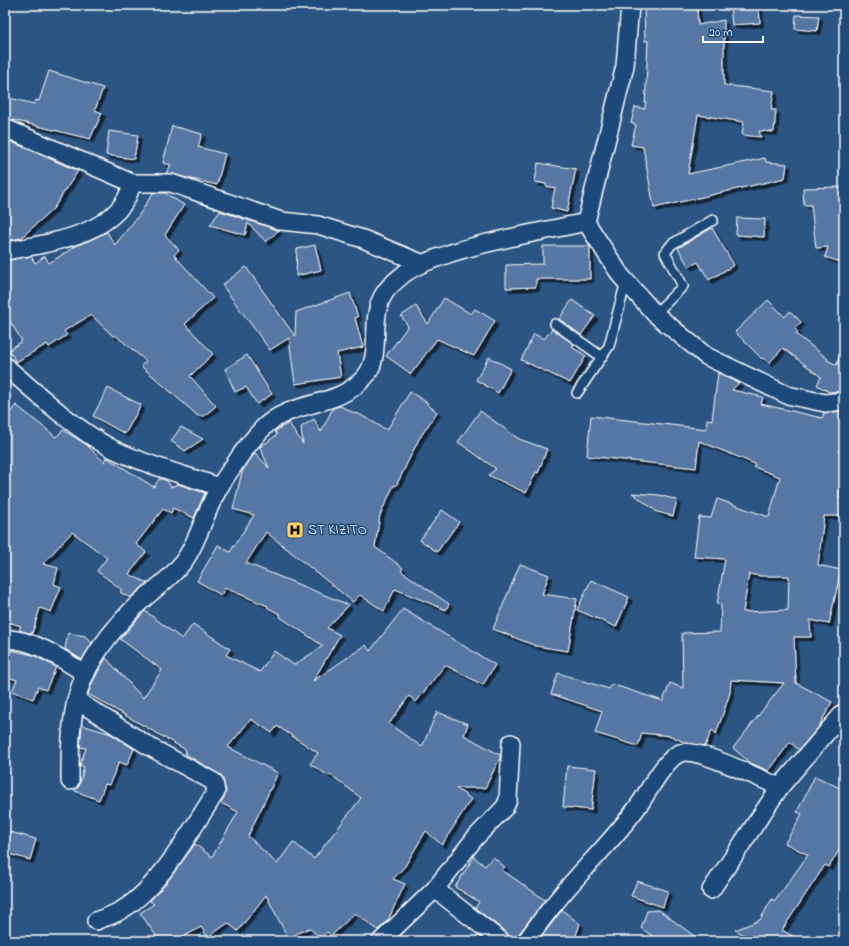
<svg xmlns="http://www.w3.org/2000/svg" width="849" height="946" font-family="'Indie Flower',sans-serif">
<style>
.building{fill:#5677a3;stroke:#fff;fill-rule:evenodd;filter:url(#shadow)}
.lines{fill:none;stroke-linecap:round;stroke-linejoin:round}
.lane-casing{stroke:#fff;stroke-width:12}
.street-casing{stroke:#fff;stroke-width:20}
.lane{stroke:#1f4a7a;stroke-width:9}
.street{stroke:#1f4a7a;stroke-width:17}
.labels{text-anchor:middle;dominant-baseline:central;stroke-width:3;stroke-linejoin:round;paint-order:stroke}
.poi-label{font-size:14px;fill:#fff;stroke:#1f4a7a;text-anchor:start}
</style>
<defs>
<filter id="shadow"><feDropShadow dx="3.5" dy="3.5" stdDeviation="0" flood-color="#0009"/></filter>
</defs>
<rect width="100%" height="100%" fill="#2c5584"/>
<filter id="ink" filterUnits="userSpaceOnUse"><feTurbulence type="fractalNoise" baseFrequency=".025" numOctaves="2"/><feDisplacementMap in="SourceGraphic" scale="8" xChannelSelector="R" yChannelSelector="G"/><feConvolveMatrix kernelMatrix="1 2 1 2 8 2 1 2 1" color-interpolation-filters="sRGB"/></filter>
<g filter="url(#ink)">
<!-- building -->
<g class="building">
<polygon points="697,5 698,25 724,20 724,85 774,91 771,110 776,110 774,132 759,131 761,137 742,135 744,122 698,115 688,174 765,158 766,162 787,164 785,178 654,208 643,147 631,145 636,125 631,123 635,107 645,109 648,41 645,41 644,7"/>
<polygon points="730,5 759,5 760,23 732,25"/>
<polygon points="796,15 819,16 817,31 795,29"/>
<polygon points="49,71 103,88 95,110 102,113 90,139 5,118 5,97 34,104 36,100 39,101"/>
<polygon points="172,126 202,134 198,147 225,154 217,185 166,173 171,165 163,163"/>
<polygon points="109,131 138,135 134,159 106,155"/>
<polygon points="5,139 78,171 53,209 21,238 5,241"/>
<polygon points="538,163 576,169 567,212 551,208 555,188 546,186 546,184 535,182"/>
<polygon points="842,187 843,208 844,208 844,263 825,257 828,247 816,248 811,205 804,205 803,188"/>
<polygon points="153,193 165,193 184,205 165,235 179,250 174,255 213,298 185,324 213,354 190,376 216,406 204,416 198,416 155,378 141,366 146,361 115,335 114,337 91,315 64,331 67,335 49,347 47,344 16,362 9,350 22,341 5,313 5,261 31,256 35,263 45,256 49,263 76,246 107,232 115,245 139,215"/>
<polygon points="220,211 278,230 278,231 266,242 248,223 245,235 210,225"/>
<polygon points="737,218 765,219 764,237 736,235"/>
<polygon points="712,228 734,265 709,280 698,262 689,267 678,248"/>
<polygon points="315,245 321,270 296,276 297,249"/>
<polygon points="543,246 590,246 590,279 536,279 536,287 506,288 506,265 543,264"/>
<polygon points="246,267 295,336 296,312 350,293 358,317 355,318 363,347 337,353 341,377 295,384 289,338 270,350 222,285"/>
<polygon points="444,298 471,314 475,309 495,321 474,356 437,339 411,374 386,356 408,326 401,316 416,306 428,324"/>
<polygon points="572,300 595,316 581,335 559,319"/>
<polygon points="768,300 785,317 790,311 801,322 795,329 798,332 796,334 828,359 827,360 837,365 839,357 844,357 844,391 829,392 817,385 821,377 783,348 769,363 763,358 762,359 735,332"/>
<polygon points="552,329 574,344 572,347 586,356 570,383 521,360 534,334 544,339"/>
<polygon points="247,355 272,394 257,404 246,387 235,392 225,369"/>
<polygon points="489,357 511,369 498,393 476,380"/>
<path d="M718 373 739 383 732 390 763 397 761 404 822 418 824 413 844 411V466L839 498H844V516H824L818 565 841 570 829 624 810 620 811 637H794L796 683 832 702 818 728 799 750 790 742 769 771 746 761 747 760 733 748 784 683 731 680 730 693 716 734 712 730 705 746 686 743 671 736 642 733 638 746 595 733 602 711 551 694 558 673 609 689 611 684 663 701 670 683 683 688 682 633 720 632 721 605 717 604 725 559 694 557 699 517 711 518 717 499 769 517 780 477 754 467 755 464 699 441 696 468 587 456 591 416 706 429 707 419 712 420ZM749 574 761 576H789L788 610 743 612Z"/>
<polygon points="108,388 141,405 125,434 93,416"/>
<path d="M410 392 428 403 427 404 437 412 419 439 396 486 394 485 380 515 375 547 403 568 401 571 449 604 446 610 395 589 384 611 360 595 353 602 266 532 246 563 349 605 327 628 340 635 313 681 366 645 370 651 403 609 495 665 483 685 445 665 416 702 409 696 389 724 422 747 437 712 468 724 464 735 500 755V758L485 788H456L471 799 442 845 426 831 405 866 393 879 405 884 388 920 378 930 355 913 331 936 327 932 321 938 309 928 288 938 266 895 238 931 228 923 208 937 201 927 176 941H160L140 913 154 904 150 901 167 882 195 844 212 857 238 812 221 803 226 791 222 776 185 754 186 750 88 694 93 681 106 658 143 698 162 670 120 639 145 611 182 639 193 624 230 649 226 655 260 672 274 651 294 665 323 646 280 617 281 615 267 607 268 606 225 588 221 595 197 581 218 545 230 552 254 515 233 509 242 472 255 453 269 468 260 447 277 435 275 431 289 423 303 444 301 427 314 419 321 432 333 408 340 406 356 414 357 413 387 430ZM251 719 272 733 277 726 318 753 310 764 329 776 330 774 361 798 314 859 293 842 277 864 248 836 278 773 228 747Z"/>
<polygon points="16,405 56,437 63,430 87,445 104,462 106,457 154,487 159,479 162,479 167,481 171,487 178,484 205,493 194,518 173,508 171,513 163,509 136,544 146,552 129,574 147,583 130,598 120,592 122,590 97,571 107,558 72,532 43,564 58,568 54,584 61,587 51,612 40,608 32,634 19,630 21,626 5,621 5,419"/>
<polygon points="480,411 519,439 547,449 538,473 536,472 526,493 488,475 496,469 458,442"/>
<polygon points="181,427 203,439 185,451 171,441"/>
<polygon points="632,493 659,495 677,500 673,516 657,512"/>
<polygon points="442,510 459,522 437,552 420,540"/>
<polygon points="520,564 549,575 542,594 577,599 568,651 536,646 493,629"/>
<polygon points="591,580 629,597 616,627 577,610"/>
<polygon points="68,633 85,636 92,643 82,660 65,649"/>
<polygon points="11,650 33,655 56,667 46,690 38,687 33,699 12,691 17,680 5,676 5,663"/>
<polygon points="82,725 111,734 134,749 127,765 119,762 109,785 105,784 99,800 75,791 79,786 84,767 80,765 86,748 80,747"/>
<polygon points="567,766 596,769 591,810 563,807"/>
<polygon points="815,776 844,790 844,842 829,867 825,865 782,930 801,941 755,941 735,930 760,920 772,899 775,901 808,855 785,843 802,814 797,812"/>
<polygon points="10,832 36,839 30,860 5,853"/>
<polygon points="474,857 485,866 493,857 505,867 502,870 545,900 518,935 516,941 511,941 507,933 475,908 479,902 455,887"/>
<polygon points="637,881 668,891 663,907 631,896"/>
<polygon points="562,910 580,924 574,941 538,941"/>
<polygon points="659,910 701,941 659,941 641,928 647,911"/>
</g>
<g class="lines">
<!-- lane casing -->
<g class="lane-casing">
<g id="lane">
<polyline points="655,314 683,286 665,253 672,244 713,220"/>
<polyline points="555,324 602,357"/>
<polyline points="577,393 609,346 626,281"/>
</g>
</g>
<!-- street casing -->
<g class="street-casing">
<g id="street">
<polyline points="630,5 625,66 586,222 621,276 655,314 706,356 787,395 825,403 844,401"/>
<polyline points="5,128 132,183 171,183 281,221 318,225 363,239 421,263"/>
<path d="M5 251C49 243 121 235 132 183"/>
<path d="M5 366C38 394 72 427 111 448 142 464 185 475 219 487"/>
<path d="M5 639C35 639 61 659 86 674"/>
<path d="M76 700 150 747 214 782 216 792C191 830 157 893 116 913 110 916 103 918 96 921"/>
<path d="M70 781C70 754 70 727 76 701 83 668 107 636 130 612 149 591 175 578 189 553 201 532 207 508 219 488 225 477 233 467 240 456 249 444 258 431 270 422 300 400 337 407 364 378 384 358 368 318 384 294 388 286 399 278 405 273 419 263 435 259 451 253 495 239 541 232 586 222"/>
<polyline points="435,889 501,941"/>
<polyline points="711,890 780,787 844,712"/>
<polyline points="381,941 435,889 475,838 505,807 508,800 511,743"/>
<path d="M526 941C537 926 548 911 560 897 586 865 617 837 641 802 649 790 666 758 680 753 697 747 760 779 780 787"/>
</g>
</g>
<!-- lane -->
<use href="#lane" class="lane"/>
<!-- street -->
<use href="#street" class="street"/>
</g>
</g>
<!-- icons -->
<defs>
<g id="hospital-square" transform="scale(0.9)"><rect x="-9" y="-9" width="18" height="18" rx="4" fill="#ffd166" stroke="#1f4a7a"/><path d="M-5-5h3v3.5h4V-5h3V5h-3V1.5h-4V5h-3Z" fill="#111"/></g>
</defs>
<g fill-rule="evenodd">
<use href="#hospital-square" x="295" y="530"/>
</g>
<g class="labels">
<!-- poi labels -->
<g class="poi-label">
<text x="308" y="530">ST KIZITO</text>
</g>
</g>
<!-- margin -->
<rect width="849" height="946" fill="none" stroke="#1f4a7a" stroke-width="20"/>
<rect x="10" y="10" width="829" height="926" fill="none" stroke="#fff" stroke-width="1.5" filter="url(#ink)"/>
<!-- scale -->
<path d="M703 36v6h60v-6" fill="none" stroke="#ffffff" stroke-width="2"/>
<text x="709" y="36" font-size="12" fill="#ffffff" stroke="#1f4a7a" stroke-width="3" paint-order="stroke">20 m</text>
</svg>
